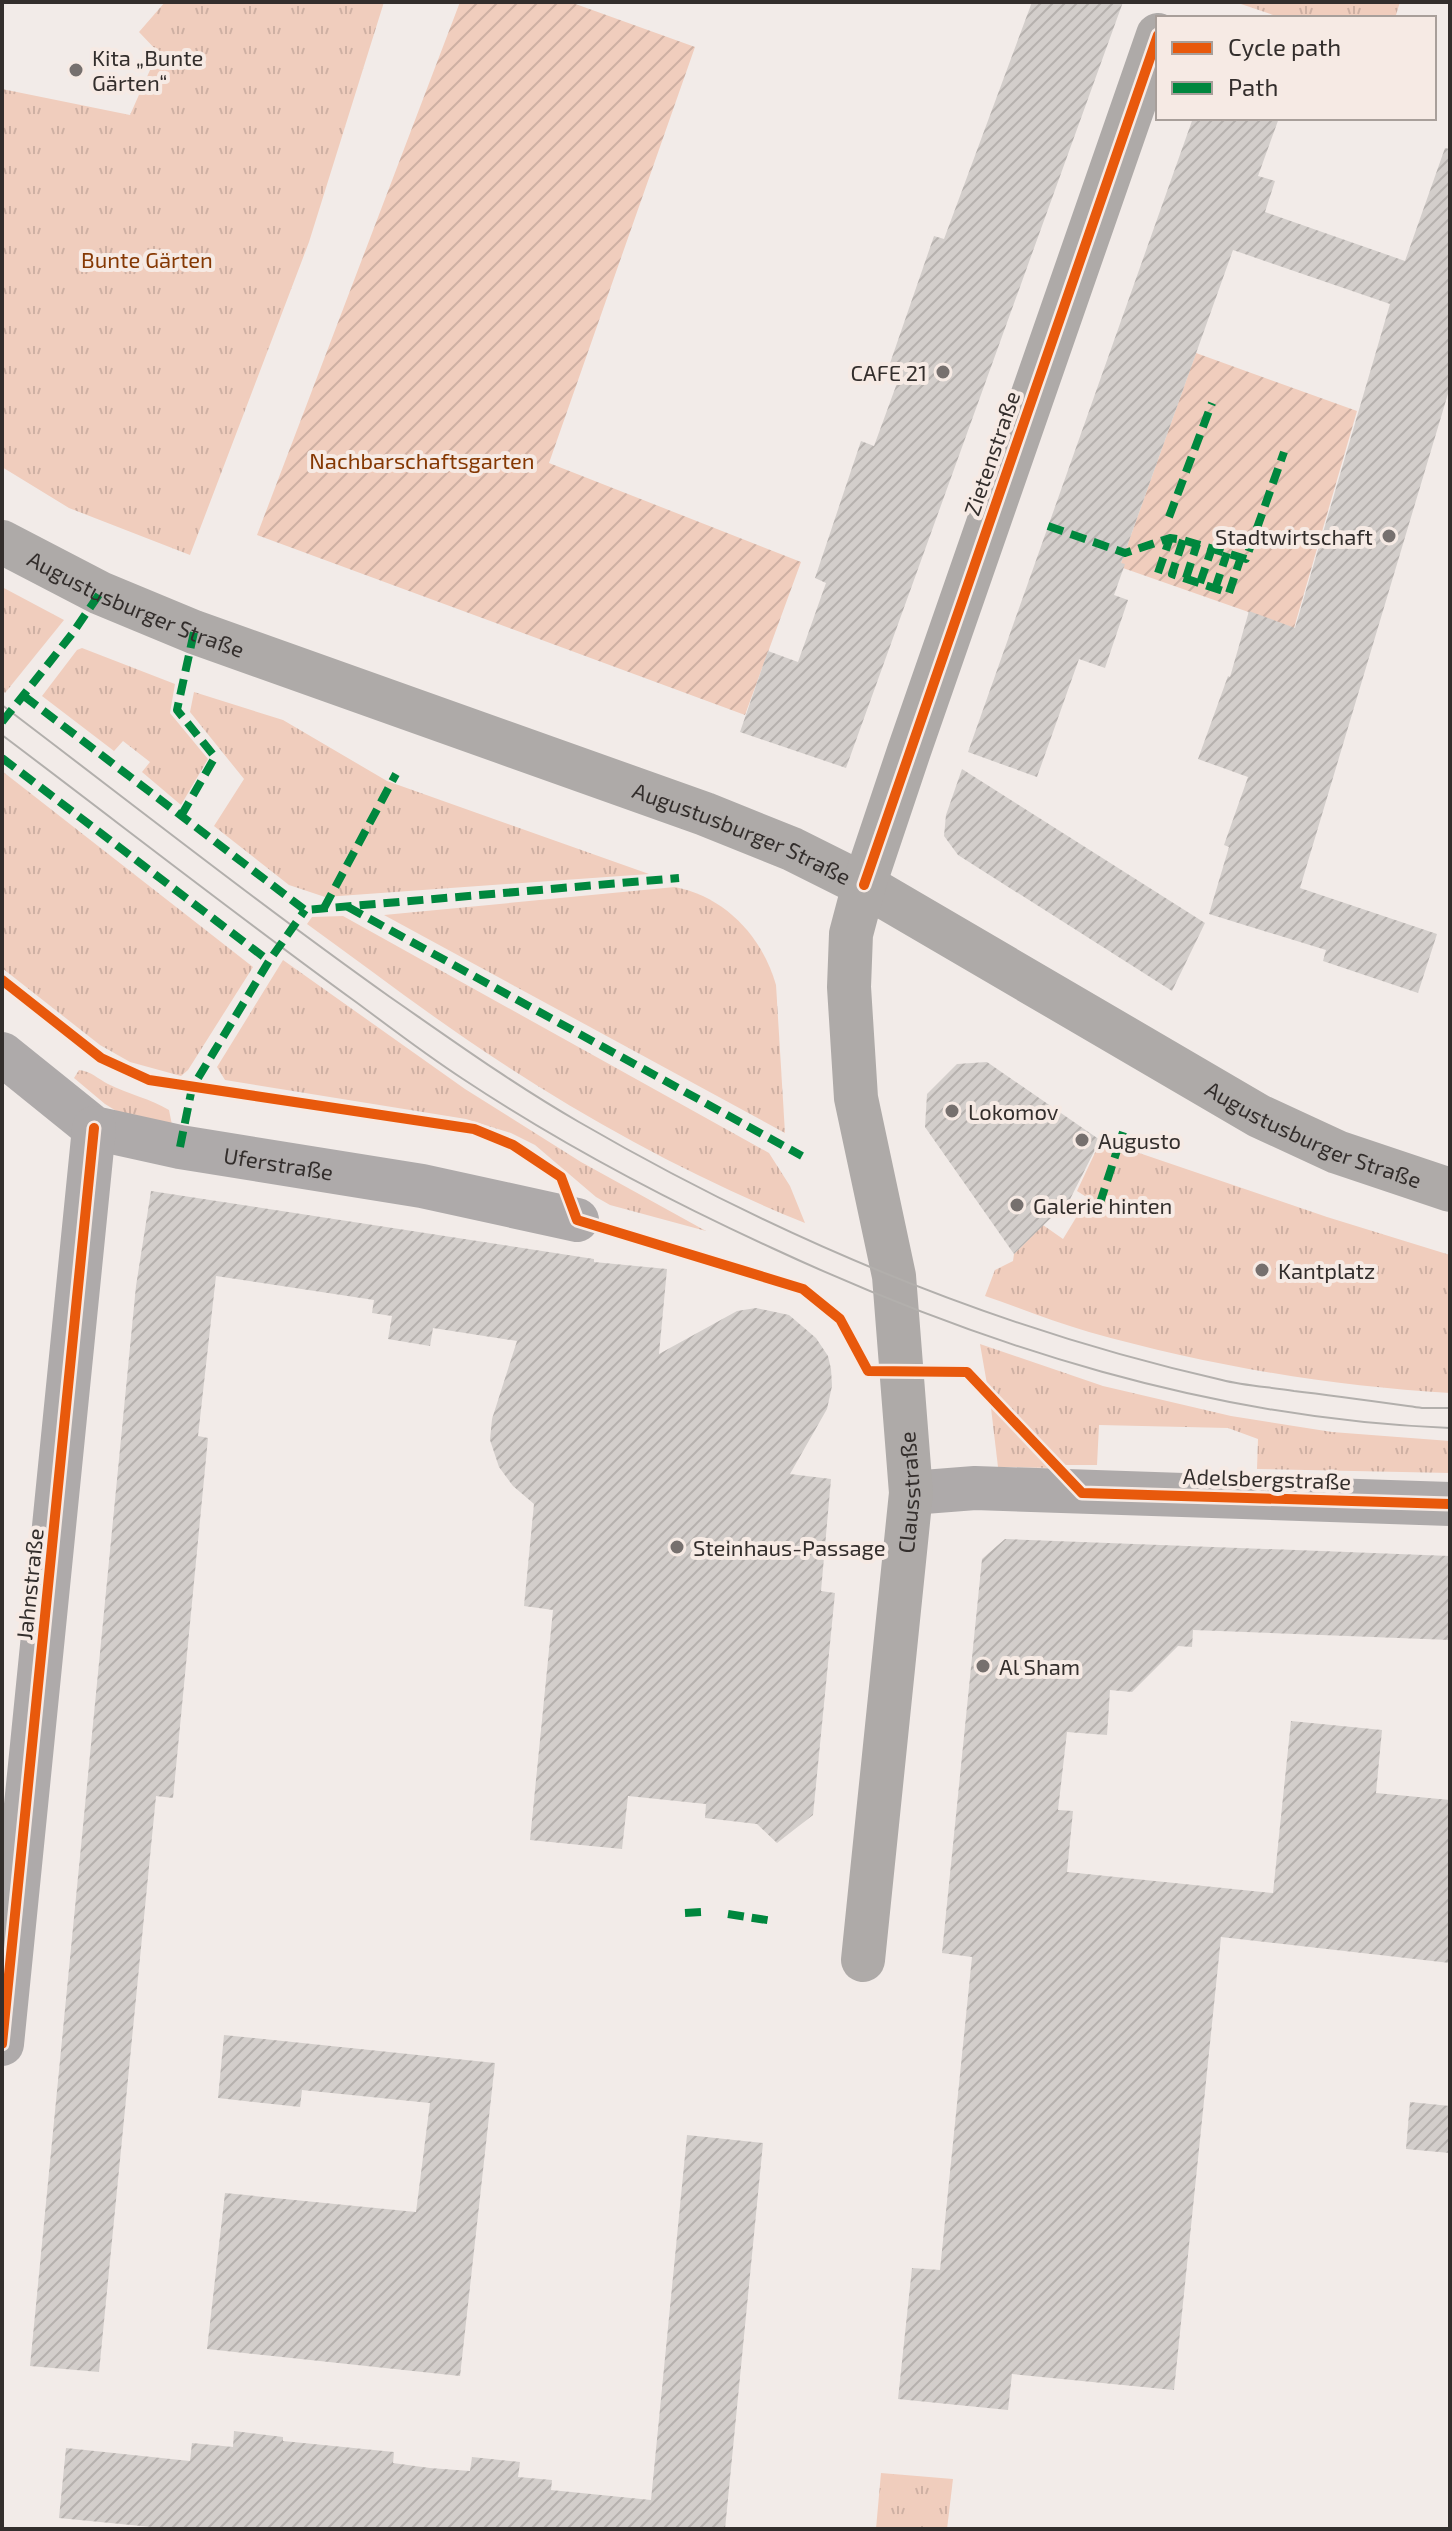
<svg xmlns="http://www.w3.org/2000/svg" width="1452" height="2531" font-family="'Exo 2',sans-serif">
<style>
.grass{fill:url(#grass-tufts)}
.garden{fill:url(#garden-furrows)}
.building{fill:url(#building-hatch)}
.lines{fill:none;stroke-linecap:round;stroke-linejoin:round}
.street{stroke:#aeaaaa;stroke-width:44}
.secondary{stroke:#aeaaa8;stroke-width:44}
.tram{stroke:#b2afac;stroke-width:2}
.quiet{stroke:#00873e;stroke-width:8;stroke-dasharray:16 8;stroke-linecap:butt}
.cycleway-casing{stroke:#f6eae4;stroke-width:15}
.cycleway{stroke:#e8590c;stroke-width:10}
.poi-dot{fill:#76706e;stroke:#f6eae4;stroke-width:3}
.labels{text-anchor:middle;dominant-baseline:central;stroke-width:8;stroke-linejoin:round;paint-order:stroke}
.poi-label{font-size:22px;fill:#332e2c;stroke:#f6eae4;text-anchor:start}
.park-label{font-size:22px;fill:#853803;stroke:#f6eae4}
.street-label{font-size:22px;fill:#332e2c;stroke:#f6eae4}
</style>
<defs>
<pattern id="grass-tufts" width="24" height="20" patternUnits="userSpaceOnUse" patternTransform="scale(2)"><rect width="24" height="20" fill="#f0cdbd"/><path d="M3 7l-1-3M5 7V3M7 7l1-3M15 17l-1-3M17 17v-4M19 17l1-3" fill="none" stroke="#ceb0a3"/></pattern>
<pattern id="garden-furrows" width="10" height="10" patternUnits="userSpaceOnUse" patternTransform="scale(2)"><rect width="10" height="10" fill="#f0cdbd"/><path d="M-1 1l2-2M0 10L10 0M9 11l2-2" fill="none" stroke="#ceb0a3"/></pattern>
<pattern id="building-hatch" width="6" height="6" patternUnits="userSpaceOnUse" patternTransform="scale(2)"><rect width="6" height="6" fill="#d3cecb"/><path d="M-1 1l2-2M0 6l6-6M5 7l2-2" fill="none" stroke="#b6b1ae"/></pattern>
</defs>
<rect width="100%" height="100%" fill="#f2ebe8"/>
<!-- grass -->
<g class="grass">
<polygon points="165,2 384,2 309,242 190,555 69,508 2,467 2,89 130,115 158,52 139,32"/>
<polygon points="1235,2 1400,2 1395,18 1282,18"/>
<polygon points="2,587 64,620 5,693 2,690"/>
<polygon points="82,648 175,684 170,713 208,759 181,805 142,772 150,762 123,741 114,751 42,696 77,650"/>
<polygon points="194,692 283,720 387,781 649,874 325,897 289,885 214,826 244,779 190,712"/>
<polygon points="2,771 253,967 188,1070 181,1076 130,1062 100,1045 2,968"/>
<path d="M675 887C725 897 762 936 776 985L785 1133 384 915Z"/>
<path d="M343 916 769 1153 790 1186 805 1223C686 1175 571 1111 466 1039 412 1002 360 962 307 924L312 917Z"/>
<polygon points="283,960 465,1089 581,1162 706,1231 610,1205 596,1197 535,1145 511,1133 466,1119 225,1080 217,1067"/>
<path d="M79 1070C91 1071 98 1079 108 1084 128 1094 151 1099 169 1110L173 1130 131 1120 105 1104 74 1078Z"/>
<path d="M1101 1140 1327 1217 1450 1255V1393C1328 1386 1207 1365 1089 1332 1054 1322 1020 1308 985 1296L995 1270 1013 1261 1014 1254 1043 1225 1063 1239 1088 1198 1077 1191Z"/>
<polygon points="980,1344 1103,1386 1231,1416 1332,1432 1450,1441 1450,1473 1257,1469 1258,1439 1228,1428 1099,1425 1097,1465 1063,1465 988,1390"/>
<polygon points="991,1408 1052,1468 998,1467"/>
<polygon points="881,2473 953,2479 947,2529 876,2529"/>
</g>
<!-- garden -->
<g class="garden">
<polygon points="460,2 570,2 695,47 549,463 801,562 745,715 257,535"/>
<polygon points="1196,353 1357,411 1294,628 1123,568 1121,563"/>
</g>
<!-- building -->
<g class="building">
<polygon points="1032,2 1123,2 846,768 740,732 768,651 798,662 826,583 815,578 861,441 874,446 900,375 888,369 934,236 944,239"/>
<polygon points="1193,118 1279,118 1258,176 1275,181 1265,212 1405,261 1445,148 1450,149 1450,387 1300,888 1437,934 1418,993 1323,961 1326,950 1209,914 1229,847 1224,845 1248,777 1198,759 1228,676 1230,677 1249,611 1295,628 1390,304 1233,250 1121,563 1125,564 1114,595 1128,600 1105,668 1079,659 1037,777 968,752"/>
<polygon points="962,769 1205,923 1172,991 958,855 944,836 946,815"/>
<polygon points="987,1062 1100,1140 1062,1215 1058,1211 1014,1254 925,1127 927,1094 957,1064"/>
<polygon points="151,1191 594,1259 594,1262 667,1269 659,1354 737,1311 756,1308 789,1315 816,1338 828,1356 831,1369 832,1386 827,1409 790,1474 831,1479 821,1591 835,1593 813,1815 777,1843 757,1824 705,1818 706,1804 628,1796 622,1849 530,1840 553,1610 524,1606 534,1504 513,1486 499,1467 490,1440 492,1419 517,1341 433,1328 430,1346 388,1339 392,1316 372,1313 374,1300 216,1276 198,1436 208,1438 173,1798 156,1796 99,2372 30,2366 136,1286"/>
<polygon points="1005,1539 1450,1556 1450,1640 1193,1630 1192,1647 1178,1646 1132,1692 1110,1690 1107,1735 1067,1732 1058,1810 1073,1811 1067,1872 1273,1893 1291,1721 1382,1730 1376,1793 1450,1800 1450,1963 1221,1937 1174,2390 1012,2374 1008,2410 898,2399 912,2268 940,2270 972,1957 942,1953 982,1559"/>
<polygon points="224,2035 495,2063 460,2376 207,2349 225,2193 416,2212 430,2103 302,2090 300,2107 218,2098"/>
<polygon points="1410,2102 1450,2106 1450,2153 1406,2149"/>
<polygon points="687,2135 763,2143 725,2529 172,2529 59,2518 66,2448 190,2461 192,2443 233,2447 234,2431 283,2437 283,2441 394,2452 393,2463 430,2468 470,2471 472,2457 520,2462 518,2477 552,2480 551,2490 651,2500"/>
</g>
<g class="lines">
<!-- street -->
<g class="street">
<path id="s1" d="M2 1054 94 1128 180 1147 422 1186 577 1220"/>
<polyline points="911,1493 975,1488 1450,1504"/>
<polyline points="2,2044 94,1128"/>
</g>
<!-- secondary -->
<g class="secondary">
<path id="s2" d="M2 542 100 593 194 632 705 814 792 849 864 885 1259 1116 1337 1152 1450 1190"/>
<path id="s3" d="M863 1960 911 1493 894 1276 856 1098 849 987 851 934 864 885 909 751 1158 35"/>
</g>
<!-- tram -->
<g class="tram">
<path d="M2 705C131 803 258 903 390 997 452 1040 513 1084 579 1122 779 1238 996 1329 1222 1380 1245 1386 1270 1387 1294 1391 1337 1396 1379 1402 1422 1408H1450"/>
<path d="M2 735C120 824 236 915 356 1002 391 1028 426 1055 463 1079 561 1144 665 1199 772 1248 985 1347 1213 1419 1450 1428"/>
</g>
<!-- quiet -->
<g class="quiet">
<polyline points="1169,517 1212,403"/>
<polyline points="1048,526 1125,553 1170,538 1183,540 1246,559 1284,452"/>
<polyline points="1183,540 1172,574 1229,593 1241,557"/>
<polyline points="1158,573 1170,538"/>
<polyline points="1186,578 1197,544"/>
<polyline points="1200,583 1212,548"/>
<polyline points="1215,589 1227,553"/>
<polyline points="24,696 305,910 679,878"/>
<polyline points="2,722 72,634 100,593"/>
<polyline points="2,758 269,961"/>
<polyline points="181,816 215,757 177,710 194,632"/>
<polyline points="348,907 802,1156"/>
<polyline points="324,908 396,774"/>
<polyline points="180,1147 192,1088 269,961 305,910"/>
<polyline points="1083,1206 1097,1212 1123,1132"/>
<polyline points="685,1913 703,1912"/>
<polyline points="728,1914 773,1921"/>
</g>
<!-- cycleway casing -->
<g class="cycleway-casing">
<g id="cycleway">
<polyline points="864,885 1158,35"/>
<polyline points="2,980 101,1058 149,1080 474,1129 513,1145 561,1177 577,1220 803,1289 840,1319 868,1371 967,1372 1082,1493 1450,1504"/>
<polyline points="2,2044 94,1128"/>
</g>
</g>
<!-- cycleway -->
<use href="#cycleway" class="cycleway"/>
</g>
<!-- markers -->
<g class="poi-dot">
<circle cx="76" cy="70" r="8"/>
<circle cx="943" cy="372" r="8"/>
<circle cx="1389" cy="536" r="8"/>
<circle cx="952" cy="1111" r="8"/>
<circle cx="1082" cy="1140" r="8"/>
<circle cx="1017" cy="1205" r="8"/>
<circle cx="1262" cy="1270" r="8"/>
<circle cx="677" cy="1547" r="8"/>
<circle cx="983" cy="1666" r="8"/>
</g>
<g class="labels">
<!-- poi labels -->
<g class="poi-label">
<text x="92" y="57">Kita „Bunte<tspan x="92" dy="25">Gärten“</tspan></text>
<text x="927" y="372" text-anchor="end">CAFE 21</text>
<text x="1373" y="536" text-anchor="end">Stadtwirtschaft</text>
<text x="968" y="1111">Lokomov</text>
<text x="1098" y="1140">Augusto</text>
<text x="1033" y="1205">Galerie hinten</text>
<text x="1278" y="1270">Kantplatz</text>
<text x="693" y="1547">Steinhaus-Passage</text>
<text x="999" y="1666">Al Sham</text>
</g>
<!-- park labels -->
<g class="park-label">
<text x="147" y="259">Bunte Gärten</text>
<text x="422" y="460">Nachbarschaftsgarten</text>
</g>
<!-- street labels -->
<g class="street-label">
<text transform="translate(991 453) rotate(-71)">Zietenstraße</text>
<text stroke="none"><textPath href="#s2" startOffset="148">Augustusburger Straße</textPath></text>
<text stroke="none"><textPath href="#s2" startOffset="796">Augustusburger Straße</textPath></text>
<text stroke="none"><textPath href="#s2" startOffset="1444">Augustusburger Straße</textPath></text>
<text stroke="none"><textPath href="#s1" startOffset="306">Uferstraße</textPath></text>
<text transform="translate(1267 1478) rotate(2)">Adelsbergstraße</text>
<text stroke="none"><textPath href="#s3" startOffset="470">Clausstraße</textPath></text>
<text transform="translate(29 1584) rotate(-84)">Jahnstraße</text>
</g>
</g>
<!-- border -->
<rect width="1452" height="2531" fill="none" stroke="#332e2c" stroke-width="8"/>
<!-- legend -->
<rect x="1156" y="16" width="280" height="104" fill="#f6eae4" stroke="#a89f9a" stroke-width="2"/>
<rect x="1172" y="42" width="40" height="12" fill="#e8590c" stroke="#a89f9a" stroke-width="2"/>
<text x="1228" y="56" font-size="24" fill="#332e2c">Cycle path</text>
<rect x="1172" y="82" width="40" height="12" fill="#00873e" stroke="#a89f9a" stroke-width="2"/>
<text x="1228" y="96" font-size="24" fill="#332e2c">Path</text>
</svg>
